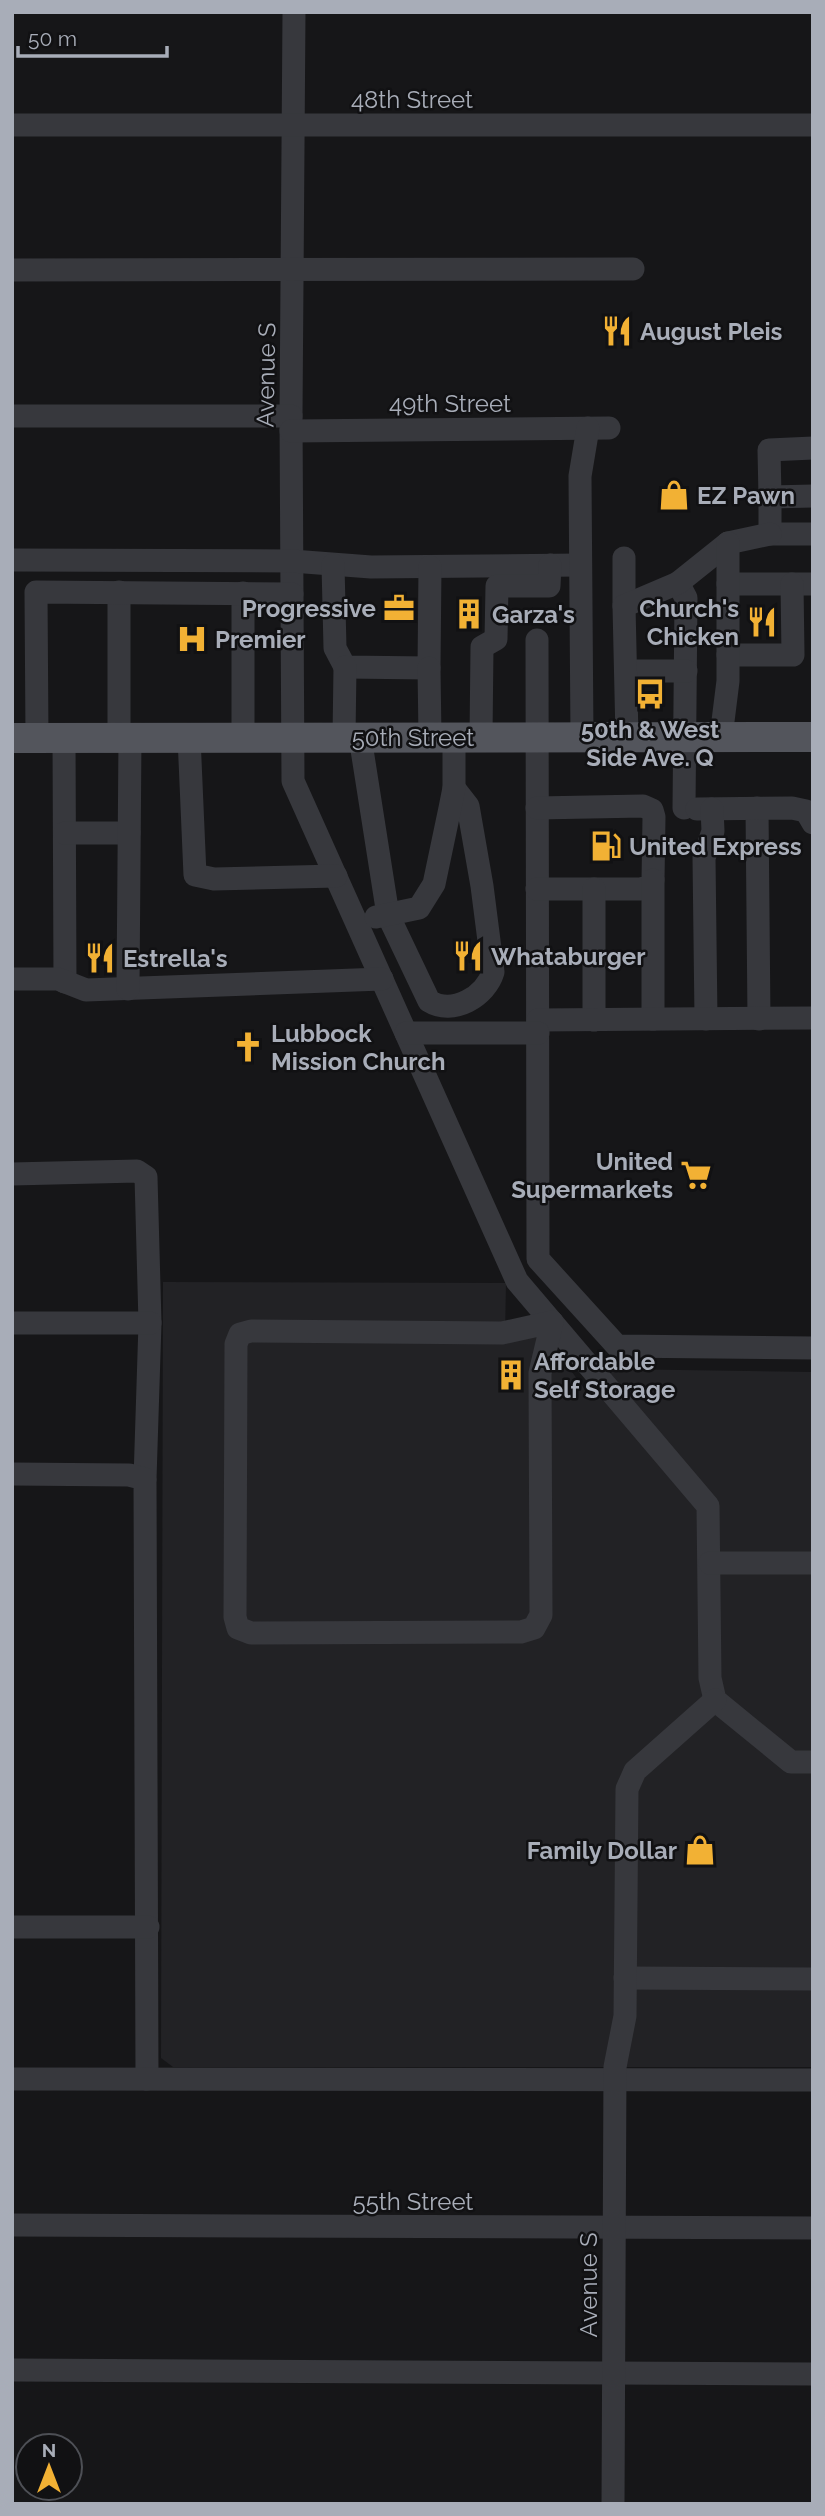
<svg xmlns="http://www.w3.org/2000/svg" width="825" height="2516" font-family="Raleway,sans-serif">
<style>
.built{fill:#222225}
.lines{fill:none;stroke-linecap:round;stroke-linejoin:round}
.minor{stroke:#37383d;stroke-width:23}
.major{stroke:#53555c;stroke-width:30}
.labels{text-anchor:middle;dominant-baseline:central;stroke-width:5;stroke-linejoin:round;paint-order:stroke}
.street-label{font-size:24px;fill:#a8adb8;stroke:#111113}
.poi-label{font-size:24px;font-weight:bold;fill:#a8adb8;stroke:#111113;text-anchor:start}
</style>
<rect width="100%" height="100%" fill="#161618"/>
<!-- built -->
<polygon class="built" points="163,1282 506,1283 505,1336 546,1337 592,1399 614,1369 813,1372 813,2067 173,2067 161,2058"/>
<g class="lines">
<!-- minor -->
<g class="minor">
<polyline points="294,12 291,416 293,781 517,1281 708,1506 710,1678 715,1700 791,1762 813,1762"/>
<polyline points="12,125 813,125"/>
<polyline points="12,270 633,269"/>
<polyline points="12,416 291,416"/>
<polyline points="291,431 609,428"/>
<polyline points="813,448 769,450 770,497 813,496"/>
<polyline points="770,497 770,534 813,534"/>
<polyline points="624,558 624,606"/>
<polyline points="12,560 292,561 371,567 580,565"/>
<polyline points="333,565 335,648 345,667 429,668 430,567"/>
<polyline points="678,583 686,598 684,808"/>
<polyline points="728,584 813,584"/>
<polyline points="243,593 243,737"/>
<polyline points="537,640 538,1259 617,1346 813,1348"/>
<polyline points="728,655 793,655 792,584"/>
<polyline points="429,668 430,737"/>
<polyline points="626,671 686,671"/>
<polyline points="119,737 119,592"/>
<polyline points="189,737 195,875 214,879 336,876"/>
<polyline points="344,737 345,667"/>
<path d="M360 737 388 915 429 1001C453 1016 486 996 493 972L482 886 468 806 454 788"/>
<polyline points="481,737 482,647 496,639 497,586 549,586 550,565"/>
<polyline points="582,737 580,476 588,428"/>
<polyline points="627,737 624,606 678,583 728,543 770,534"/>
<polyline points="721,737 728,681 728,543"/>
<polyline points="37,738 36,592 292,594"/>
<polyline points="64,738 65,982"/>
<polyline points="537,808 643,806 652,810 654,817 653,880 649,887 640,889 537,889"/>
<polyline points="757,808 759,1019"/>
<polyline points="697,809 792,808 806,811 813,823"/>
<polyline points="65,833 129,833"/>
<polyline points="653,880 653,1019"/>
<polyline points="594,889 594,1020"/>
<polyline points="376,917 419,908 434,884 450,808 454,788 454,737"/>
<polyline points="12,979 58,979 86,990 382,979"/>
<polyline points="128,989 130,737"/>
<polyline points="706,1019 704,858 713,831 712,809"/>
<polyline points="538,1020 813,1018"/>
<polyline points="406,1033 538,1033"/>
<polyline points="12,1174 137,1171 146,1177 150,1323 145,1479"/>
<polygon points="552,1322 540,1373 541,1615 534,1628 521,1632 251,1633 238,1628 235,1617 236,1344 240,1334 251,1331 502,1333"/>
<polyline points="12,1323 150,1323"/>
<polyline points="12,1474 129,1475 145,1479 147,2079"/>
<polyline points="710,1563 813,1563"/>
<polyline points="12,1927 148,1927"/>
<polyline points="625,1978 813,1979"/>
<polyline points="12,2079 813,2080"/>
<polyline points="12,2225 813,2228"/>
<polyline points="12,2370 813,2374"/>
<polyline points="613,2504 615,2067 625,2016 627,1789 635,1771 715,1700"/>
</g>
<!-- major -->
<polyline class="major" points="12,738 813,737"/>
</g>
<!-- icons -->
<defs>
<g id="restaurant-bare" transform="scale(2.415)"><path d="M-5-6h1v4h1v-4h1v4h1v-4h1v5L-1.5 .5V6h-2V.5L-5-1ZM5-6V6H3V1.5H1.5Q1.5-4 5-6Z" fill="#f2b134" stroke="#111113" stroke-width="2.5" paint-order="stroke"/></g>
<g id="shop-bare" transform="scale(2.415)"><path d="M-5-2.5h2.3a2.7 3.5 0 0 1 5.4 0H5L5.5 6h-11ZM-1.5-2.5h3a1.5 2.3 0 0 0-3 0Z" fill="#f2b134" stroke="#111113" stroke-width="2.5" paint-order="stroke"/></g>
<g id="office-bare" transform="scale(2.415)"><path d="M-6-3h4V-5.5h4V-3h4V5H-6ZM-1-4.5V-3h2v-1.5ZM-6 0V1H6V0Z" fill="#f2b134" stroke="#111113" stroke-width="2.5" paint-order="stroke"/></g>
<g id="building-bare" transform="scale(2.415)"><path d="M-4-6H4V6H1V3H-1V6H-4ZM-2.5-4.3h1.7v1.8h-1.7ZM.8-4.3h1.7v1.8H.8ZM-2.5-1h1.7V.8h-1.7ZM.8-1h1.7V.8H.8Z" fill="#f2b134" stroke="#111113" stroke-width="2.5" paint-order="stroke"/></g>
<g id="hospital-bare" transform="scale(2.415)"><path d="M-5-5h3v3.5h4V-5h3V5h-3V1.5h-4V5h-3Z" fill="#f2b134" stroke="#111113" stroke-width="2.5" paint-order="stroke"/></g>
<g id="bus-bare" transform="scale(2.415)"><path d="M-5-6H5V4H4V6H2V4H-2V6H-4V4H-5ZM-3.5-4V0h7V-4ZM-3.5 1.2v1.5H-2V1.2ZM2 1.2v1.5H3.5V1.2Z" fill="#f2b134" stroke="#111113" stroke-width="2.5" paint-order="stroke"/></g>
<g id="fuel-bare" transform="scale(2.415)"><path d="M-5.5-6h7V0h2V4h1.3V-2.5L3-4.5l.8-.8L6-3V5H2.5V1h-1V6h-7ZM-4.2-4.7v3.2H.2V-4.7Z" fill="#f2b134" stroke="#111113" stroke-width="2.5" paint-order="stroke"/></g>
<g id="church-bare" transform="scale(2.415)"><path d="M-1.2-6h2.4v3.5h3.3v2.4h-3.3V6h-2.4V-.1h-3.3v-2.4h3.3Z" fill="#f2b134" stroke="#111113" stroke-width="2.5" paint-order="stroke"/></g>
<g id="supermarket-bare" transform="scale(2.415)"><path d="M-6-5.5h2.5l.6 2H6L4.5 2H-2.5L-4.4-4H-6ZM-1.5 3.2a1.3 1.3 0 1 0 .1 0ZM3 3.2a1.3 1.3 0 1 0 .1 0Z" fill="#f2b134" stroke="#111113" stroke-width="2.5" paint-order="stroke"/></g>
</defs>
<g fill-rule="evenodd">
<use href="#restaurant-bare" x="617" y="331"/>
<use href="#shop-bare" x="674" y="495"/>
<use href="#office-bare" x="399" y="608"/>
<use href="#building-bare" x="469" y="614"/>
<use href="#restaurant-bare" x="762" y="622"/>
<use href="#hospital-bare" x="192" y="639"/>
<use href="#bus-bare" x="650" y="694"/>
<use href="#fuel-bare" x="606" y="846"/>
<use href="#restaurant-bare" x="468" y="956"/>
<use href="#restaurant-bare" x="100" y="958"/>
<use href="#church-bare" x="248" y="1047"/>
<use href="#supermarket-bare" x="696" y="1175"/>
<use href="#building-bare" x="511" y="1375"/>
<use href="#shop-bare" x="700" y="1850"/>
</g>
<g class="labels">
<!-- street labels -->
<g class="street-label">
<text x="412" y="99">48th Street</text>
<text transform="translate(266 375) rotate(-89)">Avenue S</text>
<text x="450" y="403">49th Street</text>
<text x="413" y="737">50th Street</text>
<text x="413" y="2201">55th Street</text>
<text transform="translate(588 2285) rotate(-90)">Avenue S</text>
</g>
<!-- poi labels -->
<g class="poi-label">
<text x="640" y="331">August Pleis</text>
<text x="697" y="495">EZ Pawn</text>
<text x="376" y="608" text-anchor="end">Progressive</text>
<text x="739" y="608" text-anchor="end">Church's<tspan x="739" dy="28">Chicken</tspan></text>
<text x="492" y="614">Garza's</text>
<text x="215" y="639">Premier</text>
<text x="650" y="729" text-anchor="middle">50th &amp; West<tspan x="650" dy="28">Side Ave. Q</tspan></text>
<text x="629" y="846">United Express</text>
<text x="491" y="956">Whataburger</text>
<text x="123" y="958">Estrella's</text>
<text x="271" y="1033">Lubbock<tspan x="271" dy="28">Mission Church</tspan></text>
<text x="673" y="1161" text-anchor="end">United<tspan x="673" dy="28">Supermarkets</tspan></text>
<text x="534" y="1361">Affordable<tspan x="534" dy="28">Self Storage</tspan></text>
<text x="677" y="1850" text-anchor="end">Family Dollar</text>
</g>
</g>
<!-- border -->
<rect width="825" height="2516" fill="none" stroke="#a8adb8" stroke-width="28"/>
<!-- north arrow -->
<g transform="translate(49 2467)"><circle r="33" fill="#111113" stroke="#4d4f55" stroke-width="2"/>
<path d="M0-5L12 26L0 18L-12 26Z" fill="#f2b134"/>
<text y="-10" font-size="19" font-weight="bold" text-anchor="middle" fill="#a8adb8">N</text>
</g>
<!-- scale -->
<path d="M18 46v10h149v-10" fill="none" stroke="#a8adb8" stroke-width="3.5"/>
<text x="28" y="46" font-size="21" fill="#a8adb8" stroke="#111113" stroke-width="5" paint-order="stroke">50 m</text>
</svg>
